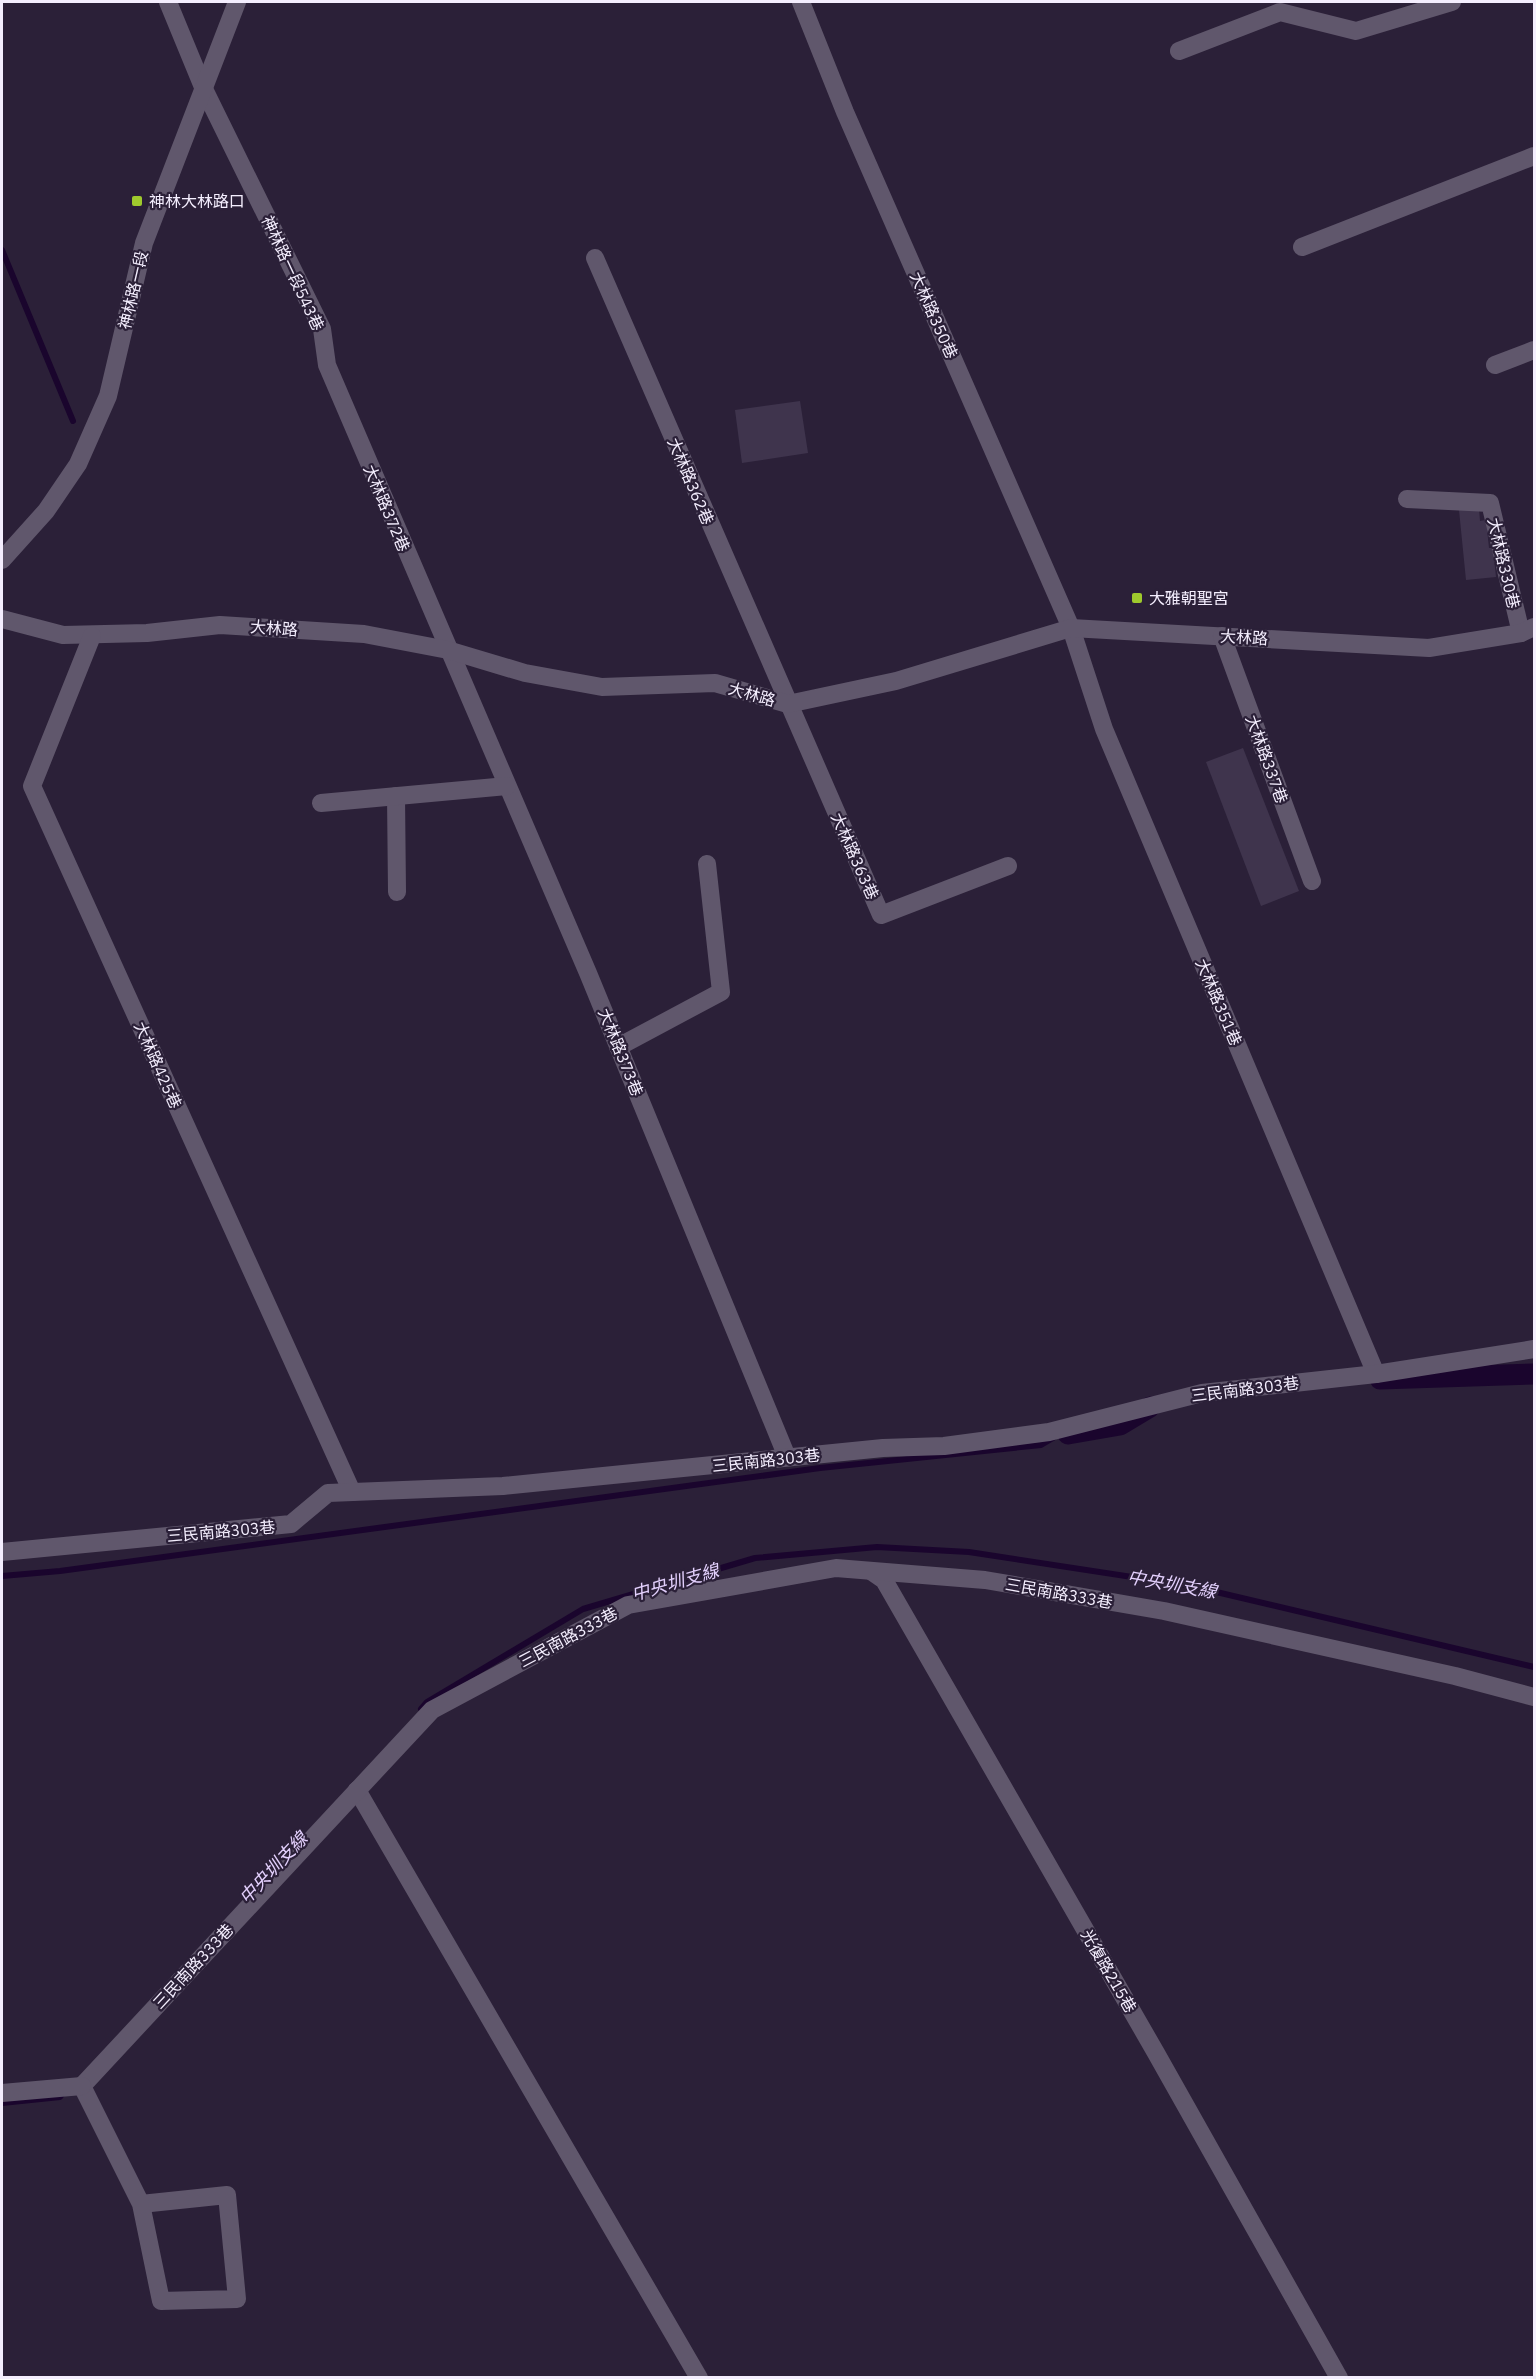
<svg xmlns="http://www.w3.org/2000/svg" width="1536" height="2379" font-family="'IBM Plex Sans','Noto Sans TC',sans-serif">
<style>
.lines{fill:none;stroke-linecap:round;stroke-linejoin:round}
.stream{stroke:#1a052d;stroke-width:6}
.canal{stroke:#1a052d;stroke-width:21}
.building{fill:#3f344d}
.minor{stroke:#60576c;stroke-width:18}
.poi-dot{fill:#9fca2d;stroke:#2b2038;stroke-width:2}
.labels{text-anchor:middle;dominant-baseline:central;stroke-width:4.5;stroke-linejoin:round;paint-order:stroke}
.poi-label{font-size:16px;fill:#f4eefe;stroke:#2b2038;text-anchor:start}
.street-label{font-size:16px;fill:#f4eefe;stroke:#2b2038}
.water-label{font-size:18px;font-style:italic;fill:#e3d0fd;stroke:#2b2038}
</style>
<rect width="100%" height="100%" fill="#2b2038"/>
<g class="lines">
<!-- stream -->
<g class="stream">
<polyline points="2,250 73,421"/>
<polyline points="2,1576 60,1571 820,1468 1041,1445 1053,1438"/>
<polyline points="421,1709 427,1702 583,1609 755,1558 877,1547 969,1552 1191,1586 1534,1667"/>
<polyline points="2,2103 60,2097 64,2092"/>
</g>
<!-- canal -->
<g class="canal">
<polyline points="1380,1379 1534,1374"/>
<polyline points="1068,1434 1120,1425 1150,1407"/>
</g>
</g>
<!-- building -->
<g class="building">
<polygon points="800,401 808,453 742,463 735,410"/>
<polygon points="1479,509 1480,521 1486,520 1489,548 1493,548 1496,577 1466,580 1459,510"/>
<polygon points="1243,748 1299,891 1261,906 1206,762"/>
</g>
<g class="lines">
<!-- minor -->
<g class="minor">
<polyline points="168,2 203,87 322,329 327,365 588,973 787,1457"/>
<polyline points="801,2 845,112 1071,628 1104,729 1376,1374"/>
<polyline points="1179,51 1280,12 1356,31 1452,2"/>
<polyline points="1302,247 1534,156"/>
<polyline points="595,258 881,915 1008,866"/>
<polyline points="1495,365 1534,350"/>
<polyline points="1407,499 1490,503 1521,633"/>
<polyline points="2,560 46,511 78,464 108,396 144,243 237,2"/>
<polyline points="2,619 63,635 147,633 220,625 364,634 448,650 525,673 602,687 715,683 788,704 896,681 1071,628 1429,648 1521,633 1534,627"/>
<polyline points="92,636 32,786 352,1492"/>
<polyline points="1222,636 1312,881"/>
<polyline points="396,796 397,892"/>
<polyline points="321,803 507,786"/>
<polyline points="618,1047 721,992 707,864"/>
<polyline points="2,1552 291,1524 328,1493 503,1486 883,1448 944,1446 1049,1432 1202,1393 1376,1374 1534,1349"/>
<polyline points="871,1571 884,1580 1156,2053 1339,2378"/>
<polyline points="357,1790 699,2378"/>
<polyline points="82,2086 432,1710 628,1605 836,1568 985,1580 1164,1611 1455,1676 1534,1697"/>
<polyline points="82,2086 141,2204 161,2301 237,2299 227,2195 141,2204"/>
<polyline points="2,2093 82,2086"/>
</g>
</g>
<!-- markers -->
<g class="poi-dot">
<rect x="131" y="195" width="12" height="12" rx="3"/>
<rect x="1131" y="592" width="12" height="12" rx="3"/>
</g>
<g class="labels">
<!-- poi labels -->
<g class="poi-label">
<text x="149" y="201">神林大林路口</text>
<text x="1149" y="598">大雅朝聖宮</text>
</g>
<!-- street labels -->
<g class="street-label">
<text transform="translate(293 273) rotate(65)">神林路一段543巷</text>
<text transform="translate(133 290) rotate(-77)">神林路一段</text>
<text transform="translate(934 315) rotate(66)">大林路350巷</text>
<text transform="translate(691 481) rotate(67)">大林路362巷</text>
<text transform="translate(387 508) rotate(67)">大林路372巷</text>
<text transform="translate(1504 563) rotate(77)">大林路330巷</text>
<text transform="translate(274 628) rotate(4)">大林路</text>
<text transform="translate(1244 637) rotate(3)">大林路</text>
<text transform="translate(752 694) rotate(16)">大林路</text>
<text transform="translate(1267 759) rotate(70)">大林路337巷</text>
<text transform="translate(855 856) rotate(66)">大林路363巷</text>
<text transform="translate(1219 1002) rotate(67)">大林路351巷</text>
<text transform="translate(621 1052) rotate(68)">大林路373巷</text>
<text transform="translate(158 1065) rotate(66)">大林路425巷</text>
<text transform="translate(1245 1389) rotate(-7)">三民南路303巷</text>
<text transform="translate(766 1460) rotate(-6)">三民南路303巷</text>
<text transform="translate(221 1531) rotate(-5)">三民南路303巷</text>
<text transform="translate(1059 1593) rotate(10)">三民南路333巷</text>
<text transform="translate(568 1637) rotate(-28)">三民南路333巷</text>
<text transform="translate(193 1966) rotate(-47)">三民南路333巷</text>
<text transform="translate(1109 1971) rotate(60)">光復路215巷</text>
</g>
<!-- water labels -->
<g class="water-label">
<text transform="translate(675 1582) rotate(-16)">中央圳支線</text>
<text transform="translate(1172 1584) rotate(10)">中央圳支線</text>
<text transform="translate(273 1868) rotate(-47)">中央圳支線</text>
</g>
</g>
<!-- border -->
<rect width="1536" height="2379" fill="none" stroke="#f4eefe" stroke-width="6"/>
</svg>
